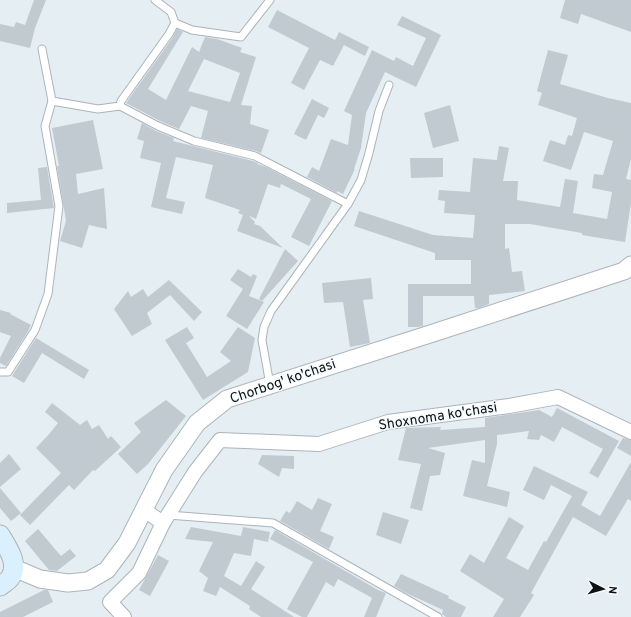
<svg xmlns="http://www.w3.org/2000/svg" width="631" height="617" font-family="Overpass,sans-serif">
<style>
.building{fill:#c1cad0;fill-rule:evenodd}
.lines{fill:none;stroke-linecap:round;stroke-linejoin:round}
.service-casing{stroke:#acb4ba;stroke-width:9}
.minor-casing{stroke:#acb4ba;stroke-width:16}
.tertiary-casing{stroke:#acb4ba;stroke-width:19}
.secondary-casing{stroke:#acb4ba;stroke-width:21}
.service{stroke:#fff;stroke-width:7}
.minor{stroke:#fff;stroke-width:14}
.tertiary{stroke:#fff;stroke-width:17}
.secondary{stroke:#daf0fe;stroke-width:19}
.labels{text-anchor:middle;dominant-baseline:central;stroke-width:3;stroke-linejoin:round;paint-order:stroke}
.street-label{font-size:14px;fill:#0e1213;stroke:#f5fafe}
</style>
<rect width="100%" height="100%" fill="#e5eef3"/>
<!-- building -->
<g class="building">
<polygon points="34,0 46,0 35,28 30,48 0,41 0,24 14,27 16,22 25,25"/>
<polygon points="565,0 631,0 631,32 581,14 578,24 560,18"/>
<polygon points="277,10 335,40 339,32 369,47 365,56 344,45 333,66 320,60 304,90 291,83 309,48 268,27"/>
<polygon points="402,16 441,35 416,87 385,72 366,113 361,148 354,169 355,169 343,194 337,191 337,193 307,177 312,167 319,171 331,139 348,145 352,115 344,111 372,50 394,61 396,57 413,66 426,38 397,25"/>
<path d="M177 29 183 32 148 89 166 100 192 47 199 52 205 37 217 39 242 48 240 52 256 57 241 105 252 106 250 124 269 130 261 153 256 151 201 138 208 111 191 106 179 129 160 121 126 103 173 37ZM204 59 240 73 230 102 188 91Z"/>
<polygon points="548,50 568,55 560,84 608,98 631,103 631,159 626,179 631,180 631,203 625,242 582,235 582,233 530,224 505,224 505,249 509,248 512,272 522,271 525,291 489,295 489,304 479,308 475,308 474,296 423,296 423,326 418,327 408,327 408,284 471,284 471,260 435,260 435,253 354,226 359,211 433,235 473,238 475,215 444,213 445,201 438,200 439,190 470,192 473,158 497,160 499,146 509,148 503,181 518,181 517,200 560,207 565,179 578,181 573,213 607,219 612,192 592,188 594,174 603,175 613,141 584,132 571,170 543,161 550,140 565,145 568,135 572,136 577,118 538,105 542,93 537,91"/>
<polygon points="312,99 329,108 324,118 318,115 306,140 294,134"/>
<polygon points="450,105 459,141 433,148 424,113"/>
<polygon points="93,120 103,169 76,174 78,194 104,188 107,229 89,225 82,248 60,241 66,221 57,166 59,166 52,128"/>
<polygon points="142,123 156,131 174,138 173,141 253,161 258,163 257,164 266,167 332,201 309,246 291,237 311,199 281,184 280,188 268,184 256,219 250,216 250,217 255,222 254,224 260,226 283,248 237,231 243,215 238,213 240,210 205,198 213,165 176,157 166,198 185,202 182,214 151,207 161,163 140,158 144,141 137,139"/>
<polygon points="410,158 443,158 443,177 411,178"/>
<polygon points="47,167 54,208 7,213 7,203 41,200 38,168"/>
<polygon points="285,249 298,261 262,301 259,299"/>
<polygon points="238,269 251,277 253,274 257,276 249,296 264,302 247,329 226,316 243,289 230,280"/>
<polygon points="371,278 373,299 363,300 370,343 350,347 343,302 324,303 322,283"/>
<polygon points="169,280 202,312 194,321 170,295 147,313 152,324 132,336 114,309 128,291 131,297 143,289 148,297"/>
<polygon points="0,310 11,313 10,314 31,325 27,333 6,366 0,363 0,358 11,336 0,332"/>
<polygon points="187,327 194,338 186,343 207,377 231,361 220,352 238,327 255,338 248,372 203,400 165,340"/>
<polygon points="36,338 89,370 84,379 42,353 24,383 12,376"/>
<polygon points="166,400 186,416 148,464 137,474 118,454 141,432 134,423"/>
<polygon points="52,403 80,425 87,420 92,429 99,425 108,439 111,436 121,447 95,471 93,470 74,490 69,485 30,525 20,515 61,473 36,448 50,433 58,423 45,412"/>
<polygon points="557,408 619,441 598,478 589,473 603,449 562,427 554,442 541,435 539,440 527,439 529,431 497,435 497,444 487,486 510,492 507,507 463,496 472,460 485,463 485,440 428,448 445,453 440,475 430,476 422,511 410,508 421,464 398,460 406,428 441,427 440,430 485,427 485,418 539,410 552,417"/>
<polygon points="623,438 631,440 631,456 617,448"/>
<polygon points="9,454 21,469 0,487 0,463"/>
<polygon points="262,455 294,456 294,469 282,468 279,477 258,464"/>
<polygon points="631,462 631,501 628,499 606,536 573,517 531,593 534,595 520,617 493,617 504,599 460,571 470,554 484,563 509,517 524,526 506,558 528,570 544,541 546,542 572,496 551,485 544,500 523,490 534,466 588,492 581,505 600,516"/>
<polygon points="0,488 21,513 11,521 0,508"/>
<polygon points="318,498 332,504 320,531 334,537 329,549 280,521 286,511 290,513 297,501 312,510"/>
<polygon points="383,512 409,520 401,544 376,535"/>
<polygon points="191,527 241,536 243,527 270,532 268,542 254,539 251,556 234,553 224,576 241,586 256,561 265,567 251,589 294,617 261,617 249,609 250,606 220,587 216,596 203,591 208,578 199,571 213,542 185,539"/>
<polygon points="38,529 61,556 70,549 76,556 57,571 49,570 25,541"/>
<polygon points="275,530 378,590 386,593 376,617 364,617 372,598 338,579 334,587 326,582 307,617 302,617 287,609 313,562 270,539"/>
<polygon points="158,555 169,561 150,596 139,590"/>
<polygon points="401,574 449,596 448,598 466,607 461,617 446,617 442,614 443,610 406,593 394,586"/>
<polygon points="44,590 48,590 53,602 23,617 0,617 0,612"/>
</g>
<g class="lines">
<!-- service casing -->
<g class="service-casing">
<g id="service">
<polyline points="155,0 171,12 175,23"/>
<polyline points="42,49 52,101 98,109 120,106 121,101 169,34 175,23 192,30 241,37 270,0"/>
<polyline points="120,106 158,126 194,141 255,156 348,204"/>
<polyline points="0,372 8,372 35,330 48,294 59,206 45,126 52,101"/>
<polyline points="270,385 262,340 264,327 271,311 348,204 361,180 369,153 379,111 389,85"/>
<polyline points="168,515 273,523 438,617"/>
</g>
</g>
<!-- minor casing -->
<g class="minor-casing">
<g id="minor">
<polyline points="163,523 195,472 220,440 319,444 388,422 509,406 558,397 631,432"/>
<polyline points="124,617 110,602 139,573 163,523 144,510"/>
</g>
</g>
<!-- tertiary casing -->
<g class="tertiary-casing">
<polyline id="tertiary" points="14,568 40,579 68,583 88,581 107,570 127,543 164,470 197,423 227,399 427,335 624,271 631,265"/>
</g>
<!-- secondary casing -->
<g class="secondary-casing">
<path id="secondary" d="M0 535C7 547 20 564 10 578 8 581 3 584 0 586"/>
</g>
<!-- service -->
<use href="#service" class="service"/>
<!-- minor -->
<use href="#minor" class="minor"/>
<!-- tertiary -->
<use href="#tertiary" class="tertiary"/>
<!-- secondary -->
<use href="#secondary" class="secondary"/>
</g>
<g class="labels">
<!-- street labels -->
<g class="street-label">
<text transform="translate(283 382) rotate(-19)">Chorbog' ko'chasi</text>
<text transform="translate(438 417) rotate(-9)">Shoxnoma ko'chasi</text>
</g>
</g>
<!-- north arrow -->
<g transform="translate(603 589) rotate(96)" stroke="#f5fafe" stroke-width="3" paint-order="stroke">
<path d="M0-3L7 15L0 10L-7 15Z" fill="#0e1213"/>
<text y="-6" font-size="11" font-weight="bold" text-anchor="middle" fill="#0e1213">N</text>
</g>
</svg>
